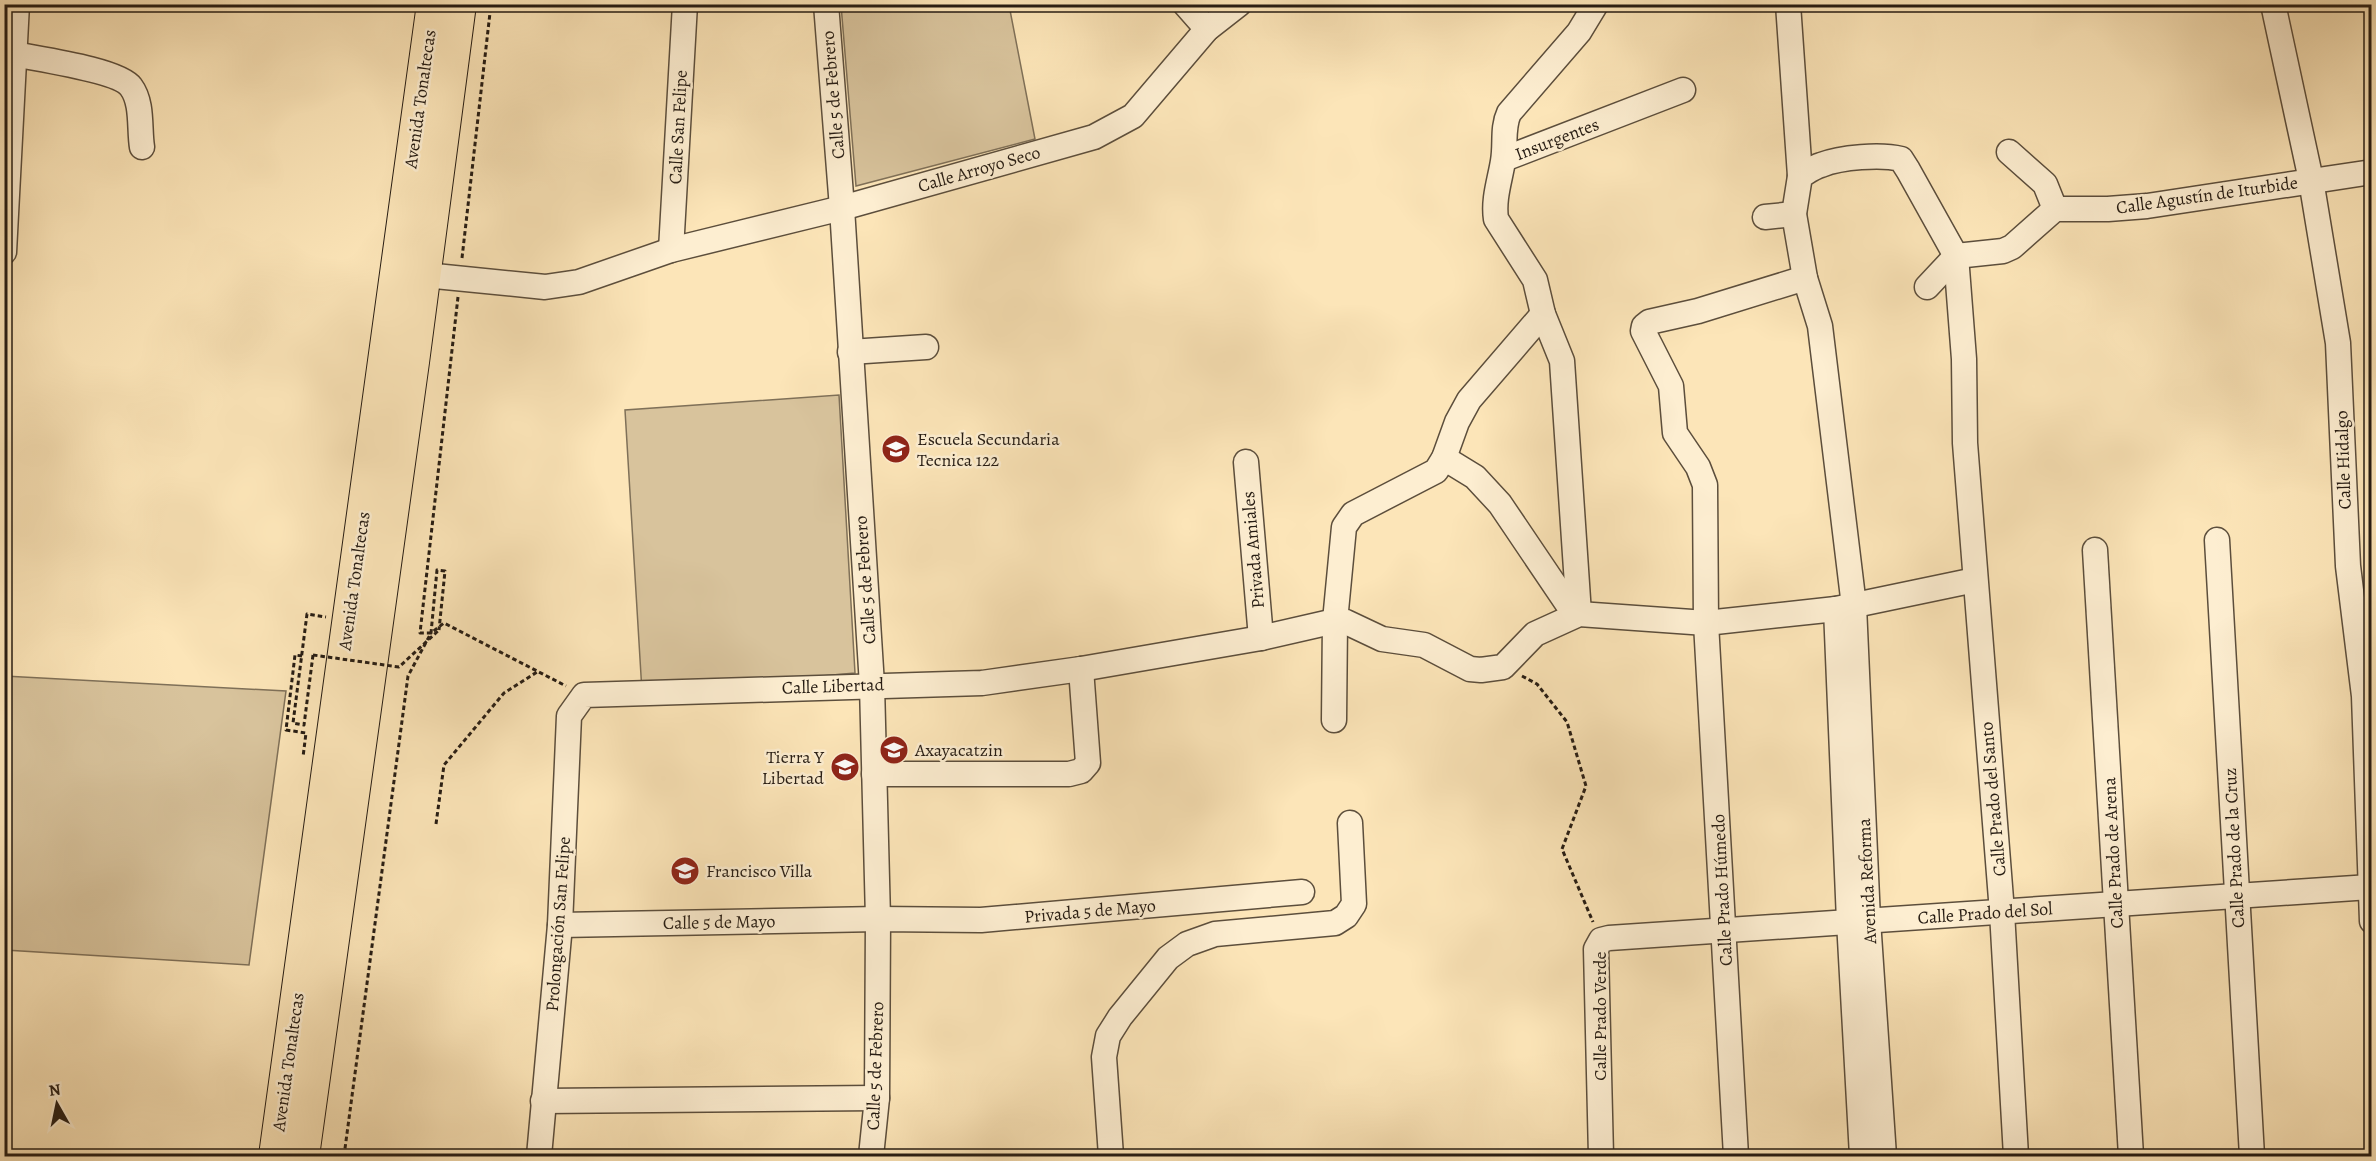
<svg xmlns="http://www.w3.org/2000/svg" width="2376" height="1161" font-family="Alegreya,serif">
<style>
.grass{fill:#d8c39c;stroke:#7f7058;stroke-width:1.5}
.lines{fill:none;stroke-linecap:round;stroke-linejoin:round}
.minor-casing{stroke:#5c4e3c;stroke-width:27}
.major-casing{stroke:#261c13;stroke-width:34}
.path{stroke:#261c13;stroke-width:3;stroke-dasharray:4.5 3;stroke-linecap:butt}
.minor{stroke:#fdeed1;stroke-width:24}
.major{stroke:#fce5b8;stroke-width:32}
.path-bridge{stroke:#261c13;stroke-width:3;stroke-dasharray:4.5 3;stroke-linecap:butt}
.labels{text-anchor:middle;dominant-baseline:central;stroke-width:5;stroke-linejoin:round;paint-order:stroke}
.street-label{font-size:18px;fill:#261c13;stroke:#fdeed1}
.poi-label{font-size:18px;fill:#261c13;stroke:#fdeed1;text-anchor:start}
</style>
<rect width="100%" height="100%" fill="#fce5b8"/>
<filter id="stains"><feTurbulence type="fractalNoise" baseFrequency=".00333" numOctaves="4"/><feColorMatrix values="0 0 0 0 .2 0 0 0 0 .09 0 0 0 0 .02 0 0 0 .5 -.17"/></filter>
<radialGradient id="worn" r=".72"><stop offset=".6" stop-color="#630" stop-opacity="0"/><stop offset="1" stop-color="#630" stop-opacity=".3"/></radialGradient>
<!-- grass -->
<g class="grass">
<polygon points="841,5 1009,5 1035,139 856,186"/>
<polygon points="839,395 855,673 642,692 625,410"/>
<polygon points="4,676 286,691 249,965 5,950"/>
</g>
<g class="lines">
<!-- minor casing -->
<g class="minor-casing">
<g id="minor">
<polyline points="826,4 842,208 872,685 878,919 877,1098 871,1156"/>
<polyline points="1185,4 1207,29"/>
<polyline points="1788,4 1800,176"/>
<polyline points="2273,4 2311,180 2338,343 2348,566 2364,696 2372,921"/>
<path d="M14 54C37 59 119 70 131 87 143 103 139 129 142 147"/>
<polyline points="2009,152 2045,184 2055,209"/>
<polyline points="1504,159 1683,90"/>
<polyline points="1765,217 1794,214"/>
<polyline points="671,250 685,4"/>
<polyline points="4,252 17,4"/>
<polyline points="425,275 545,287 579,282 671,250 842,208 1094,137 1133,116 1207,29 1239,4"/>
<polyline points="1927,287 1956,256 2003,251 2012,247 2055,209 2108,209 2147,206 2372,172"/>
<polyline points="850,352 926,347"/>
<polyline points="1444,458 1475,477 1500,504 1575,615"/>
<polyline points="1246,462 1261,638"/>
<polyline points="2217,540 2252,1156"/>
<polyline points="2095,550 2131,1156"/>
<polyline points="1836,609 1849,921 1862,1156"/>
<path d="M1579 614 1562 361 1543 314 1535 280 1496 219C1493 199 1500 180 1503 161 1506 144 1502 128 1509 113L1579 32 1596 4"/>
<polyline points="1334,720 1335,621 1344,527 1353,514 1436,471 1444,458 1457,422 1469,400 1543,314"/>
<polyline points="874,774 1069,774 1081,771 1088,763 1081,669"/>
<polyline points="560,925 878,919 981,920 1302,892"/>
<polyline points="543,1101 877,1098"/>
<polyline points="539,1156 560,925 569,716 584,695 982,683 1081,669 1261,638 1335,621 1346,622 1382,639 1424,645 1470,669 1481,670 1503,667 1535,634 1579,614 1706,623 1836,609 1975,580"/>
<polyline points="1111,1156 1104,1057 1108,1036 1120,1017 1168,958 1187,944 1215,934 1335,923 1346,916 1354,904 1350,823"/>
<polyline points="1601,1156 1596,949 1601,940 1609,938 2370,887"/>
<polyline points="1736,1156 1706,623 1705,485 1698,467 1675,433 1671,386 1643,331 1644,326 1649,322 1698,311 1805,278"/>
<path d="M1884 1156 1868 920 1854 606 1820 326 1805 278 1794 214 1800 176C1807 172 1814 167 1821 165 1841 157 1881 154 1901 159L1908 170 1956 256 1964 359 1965 443 2002 912 2016 1156"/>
</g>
</g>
<!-- major casing -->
<g class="major-casing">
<g id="major">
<polyline points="275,1156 433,4"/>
<polyline points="303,1156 413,362 460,4"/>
</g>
</g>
<!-- path -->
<g class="path">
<polyline points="462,258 491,4"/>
<polyline points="458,297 420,633 431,633 444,623 566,686"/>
<polyline points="313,655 304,725 293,723 307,614 326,617"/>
<polyline points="302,656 295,655 286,730 306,733 303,757"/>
<polyline points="1522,676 1537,684 1567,722 1586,786 1562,849 1593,922"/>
<polyline points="436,824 444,765 504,693 537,672"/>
<polyline points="344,1156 408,676 431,633 437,570 445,571 439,630"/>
</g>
<!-- minor -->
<use href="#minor" class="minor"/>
<!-- major -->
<use href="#major" class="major"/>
<!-- path-bridge -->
<polyline class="path-bridge" points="313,655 399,667 439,630"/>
</g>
<!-- icons -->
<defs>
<g id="school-disc" transform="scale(1.5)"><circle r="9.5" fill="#8f2418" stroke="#fdeed1"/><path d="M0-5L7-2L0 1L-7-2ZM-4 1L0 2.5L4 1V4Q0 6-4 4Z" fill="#fff"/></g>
</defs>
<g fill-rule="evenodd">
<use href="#school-disc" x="896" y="449"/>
<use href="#school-disc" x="894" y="750"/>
<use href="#school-disc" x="845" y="767"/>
<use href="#school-disc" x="685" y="871"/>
</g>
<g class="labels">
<!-- street labels -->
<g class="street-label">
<text transform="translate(833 95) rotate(-95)">Calle 5 de Febrero</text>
<text transform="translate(420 99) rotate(-82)">Avenida Tonaltecas</text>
<text transform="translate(678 127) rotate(-87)">Calle San Felipe</text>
<text transform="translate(1557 139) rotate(-21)">Insurgentes</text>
<text transform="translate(979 169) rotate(-16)">Calle Arroyo Seco</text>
<text transform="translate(2207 195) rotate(-8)">Calle Agustín de Iturbide</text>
<text transform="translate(2343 460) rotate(-92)">Calle Hidalgo</text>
<text transform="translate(1253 550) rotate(-95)">Privada Amiales</text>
<text transform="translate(865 580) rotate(-94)">Calle 5 de Febrero</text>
<text transform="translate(354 581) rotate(-82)">Avenida Tonaltecas</text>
<text transform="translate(833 686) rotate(-2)">Calle Libertad</text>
<text transform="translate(1993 799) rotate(-95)">Calle Prado del Santo</text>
<text transform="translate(2234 848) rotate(-93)">Calle Prado de la Cruz</text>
<text transform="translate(2113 853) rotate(-93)">Calle Prado de Arena</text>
<text transform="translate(1867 881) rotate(-93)">Avenida Reforma</text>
<text transform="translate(1722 890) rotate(-93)">Calle Prado Húmedo</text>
<text transform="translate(1090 911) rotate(-5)">Privada 5 de Mayo</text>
<text transform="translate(1985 913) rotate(-4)">Calle Prado del Sol</text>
<text transform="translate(719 922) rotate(-1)">Calle 5 de Mayo</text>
<text transform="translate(558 924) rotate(-86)">Prolongación San Felipe</text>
<text transform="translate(1600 1016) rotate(-90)">Calle Prado Verde</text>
<text transform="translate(288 1062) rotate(-82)">Avenida Tonaltecas</text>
<text transform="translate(875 1066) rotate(-88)">Calle 5 de Febrero</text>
</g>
<!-- poi labels -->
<g class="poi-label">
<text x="917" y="439">Escuela Secundaria<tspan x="917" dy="21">Tecnica 122</tspan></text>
<text x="915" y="750">Axayacatzin</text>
<text x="824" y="757" text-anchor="end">Tierra Y<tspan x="824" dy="21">Libertad</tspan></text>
<text x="706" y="871">Francisco Villa</text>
</g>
</g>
<!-- margin -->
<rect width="2376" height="1161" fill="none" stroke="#fce5b8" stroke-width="24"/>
<rect x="6" y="6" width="2364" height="1149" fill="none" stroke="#261c13" stroke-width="3"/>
<rect x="12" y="12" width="2352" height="1137" fill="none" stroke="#261c13" stroke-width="1.5"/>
<!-- north arrow -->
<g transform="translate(57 1104) rotate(351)" stroke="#fdeed1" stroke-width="4.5" paint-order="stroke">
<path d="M0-4.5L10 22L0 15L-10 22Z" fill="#261c13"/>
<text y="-9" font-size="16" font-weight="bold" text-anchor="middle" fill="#261c13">N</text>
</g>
<rect width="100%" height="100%" filter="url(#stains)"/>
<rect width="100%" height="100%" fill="url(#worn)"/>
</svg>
